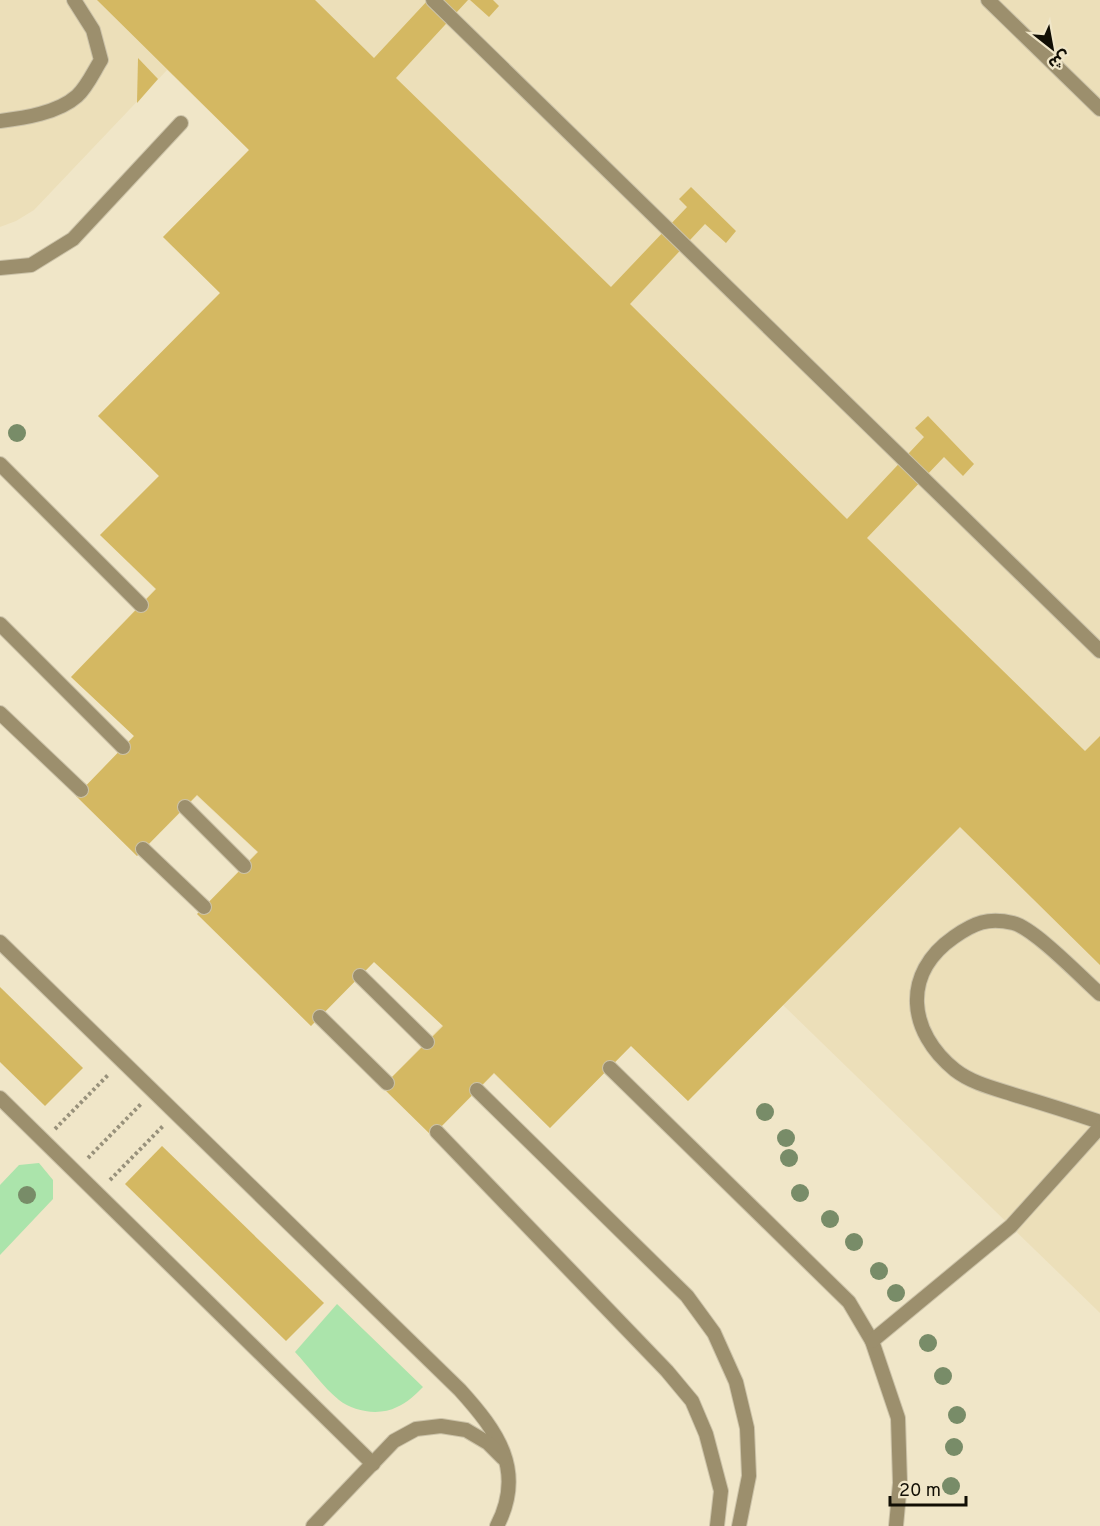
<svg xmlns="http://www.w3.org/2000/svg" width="1100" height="1526" font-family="Overpass,'Noto Sans Arabic',sans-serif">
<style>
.built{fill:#ecdfb9}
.green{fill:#abe4ab}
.building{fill:#d4b862}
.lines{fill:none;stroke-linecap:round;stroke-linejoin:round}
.service-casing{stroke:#ccc3a9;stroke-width:16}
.path{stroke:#98917b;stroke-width:4;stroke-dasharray:3 3;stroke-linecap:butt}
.service{stroke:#9c8f6d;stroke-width:14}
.tree{fill:#788c68}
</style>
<rect width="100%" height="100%" fill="#f0e6c8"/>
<!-- built -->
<polygon class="built" points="0,0 1100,0 1100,1313 783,1005 688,1101 631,1046 550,1128 494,1074 432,1136 382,1087 442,1025 374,962 311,1026 197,914 257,852 197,796 137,856 76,796 134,736 71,677 155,589 100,535 159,476 98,416 220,293 163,237 249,150 167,70 34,210 16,221 0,227"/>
<!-- green -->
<g class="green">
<polygon points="39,1163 53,1180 53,1199 0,1255 0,1185 19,1165"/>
<path d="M337 1304 423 1387C415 1395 407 1403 397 1407 380 1416 354 1412 339 1400 323 1387 309 1367 295 1352Z"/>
</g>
<!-- building -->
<g class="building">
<polygon points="97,0 315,0 374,58 428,0 468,0 396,78 611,287 687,207 679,199 691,187 736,231 726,243 705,224 630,304 847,519 924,437 915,428 928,416 974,464 963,476 944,457 867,538 1085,751 1100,736 1100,965 960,827 688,1101 631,1046 550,1128 494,1073 432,1136 382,1087 443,1026 374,962 311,1026 197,914 258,852 197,795 137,856 76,796 134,736 71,677 156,589 100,535 159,476 98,416 220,293 163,237 249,150"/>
<polygon points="470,0 493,0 499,6 489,17"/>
<polygon points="138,58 158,79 137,103"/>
<polygon points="0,987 83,1068 45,1106 0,1062"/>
<polygon points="162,1146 324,1303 286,1341 125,1184"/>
</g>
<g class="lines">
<!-- service casing -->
<g class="service-casing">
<g id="service">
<polyline points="433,0 1100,651"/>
<polyline points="988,0 1100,109"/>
<path d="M0 121C24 118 58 113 77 96 87 87 94 71 101 60L93 30 74 0"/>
<polyline points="0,268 31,265 73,239 181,123"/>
<polyline points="0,464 141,605"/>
<polyline points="0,624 123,747"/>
<polyline points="0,713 81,790"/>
<polyline points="185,807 244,866"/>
<polyline points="143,849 204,907"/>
<path d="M0 942 460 1390C497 1431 526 1470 497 1526"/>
<polyline points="360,976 427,1042"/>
<path d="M1100 994C1082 978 1034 928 1013 923 988 917 974 923 954 937 901 974 908 1032 955 1070 973 1084 997 1089 1018 1096 1045 1104 1073 1113 1100 1122"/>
<polyline points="320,1017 387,1083"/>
<polyline points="610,1068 849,1302 872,1341 898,1418 900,1483 896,1526"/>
<polyline points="477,1090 687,1296 714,1333 736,1382 747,1428 749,1476 739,1526"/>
<polyline points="0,1098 373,1464"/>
<polyline points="437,1132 667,1371 692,1401 706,1434 721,1491 717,1526"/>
<polyline points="872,1341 1011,1226 1100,1127"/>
<polyline points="313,1526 394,1441 416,1429 441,1426 466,1430 488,1443 503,1458"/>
</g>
</g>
<!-- path -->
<g class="path">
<polyline points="55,1129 109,1074"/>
<polyline points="88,1158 141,1104"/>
<polyline points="110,1180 164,1125"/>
</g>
<!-- service -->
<use href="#service" class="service"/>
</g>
<!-- trees -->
<g class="tree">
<circle cx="17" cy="433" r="9"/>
<circle cx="765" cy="1112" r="9"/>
<circle cx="786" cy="1138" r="9"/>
<circle cx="789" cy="1158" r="9"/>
<circle cx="800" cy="1193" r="9"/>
<circle cx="27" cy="1195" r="9"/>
<circle cx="830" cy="1219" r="9"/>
<circle cx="854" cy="1242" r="9"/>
<circle cx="879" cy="1271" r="9"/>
<circle cx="896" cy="1293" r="9"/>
<circle cx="928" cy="1343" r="9"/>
<circle cx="943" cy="1376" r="9"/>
<circle cx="957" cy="1415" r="9"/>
<circle cx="954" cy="1447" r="9"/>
<circle cx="951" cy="1486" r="9"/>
</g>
<!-- north arrow -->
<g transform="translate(1052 48) rotate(149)" stroke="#f0e6c8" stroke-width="4.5" paint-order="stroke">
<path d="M0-4.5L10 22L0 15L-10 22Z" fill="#110e04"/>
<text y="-9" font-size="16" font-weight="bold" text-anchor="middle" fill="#110e04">ش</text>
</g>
<!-- scale -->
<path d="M890 1496v9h76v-9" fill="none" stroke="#110e04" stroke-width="3"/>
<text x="899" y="1496" font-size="18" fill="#110e04" stroke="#f0e6c8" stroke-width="4.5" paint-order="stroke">20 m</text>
</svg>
